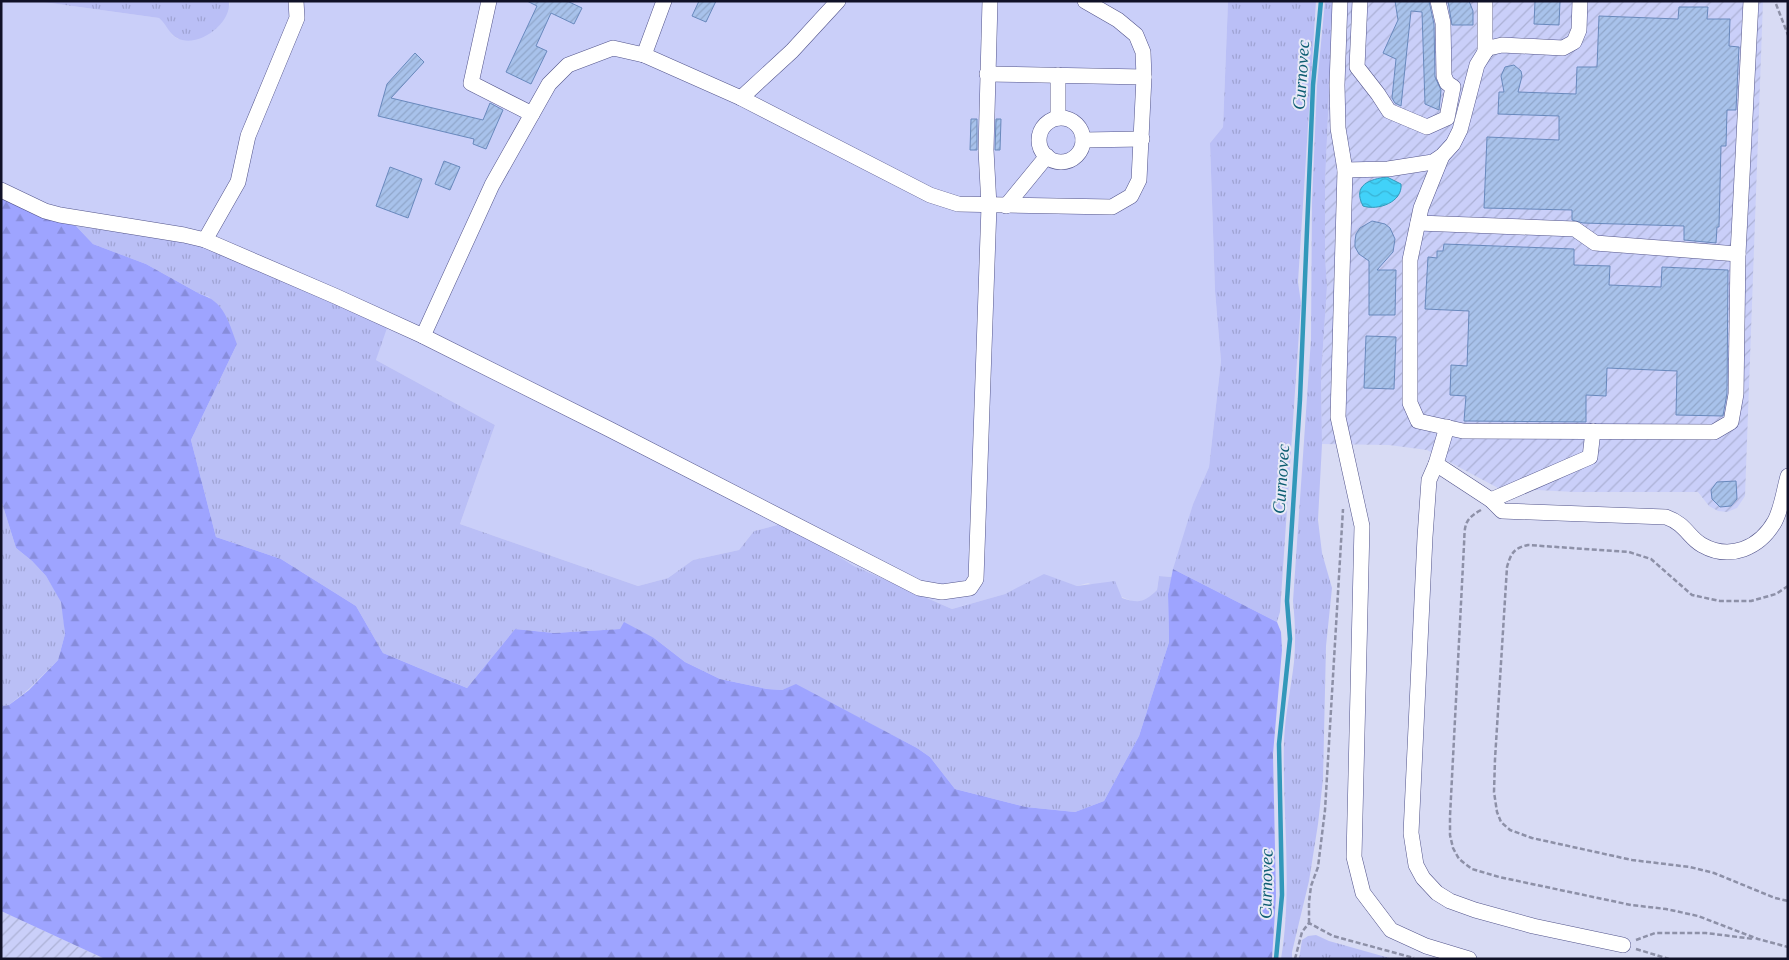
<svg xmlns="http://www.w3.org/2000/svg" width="1789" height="960" font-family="'Times New Roman',serif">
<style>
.built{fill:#cacff9}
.industrial{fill:url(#industrial-furrows)}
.grass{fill:url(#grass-tufts)}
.forest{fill:url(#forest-firs)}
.water{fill:url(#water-waves);stroke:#3298ba}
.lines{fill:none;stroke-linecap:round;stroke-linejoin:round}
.stream{stroke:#3298ba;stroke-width:4.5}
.building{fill:url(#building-hatch);stroke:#6989bd}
.minor-casing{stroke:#52548b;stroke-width:16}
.path{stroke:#8d90a7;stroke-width:2.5;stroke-dasharray:5 2.5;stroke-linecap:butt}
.minor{stroke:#fff;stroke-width:15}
.labels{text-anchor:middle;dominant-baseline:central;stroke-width:4;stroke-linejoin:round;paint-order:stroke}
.water-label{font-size:18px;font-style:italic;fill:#0c5d71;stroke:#e7e9f6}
</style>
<defs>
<pattern id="industrial-furrows" width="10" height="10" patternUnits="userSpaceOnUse" patternTransform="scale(1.25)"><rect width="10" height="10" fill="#cacff9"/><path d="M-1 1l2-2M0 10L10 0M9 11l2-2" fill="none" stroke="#acb1d5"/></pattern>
<pattern id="grass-tufts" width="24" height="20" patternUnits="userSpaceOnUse" patternTransform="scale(1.25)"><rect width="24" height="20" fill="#babff6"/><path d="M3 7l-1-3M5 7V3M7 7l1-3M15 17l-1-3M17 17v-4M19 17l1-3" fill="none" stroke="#9fa3d3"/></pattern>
<pattern id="forest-firs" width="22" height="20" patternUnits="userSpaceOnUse" patternTransform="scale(1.25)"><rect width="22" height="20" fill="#9ea4ff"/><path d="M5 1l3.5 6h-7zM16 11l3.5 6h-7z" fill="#878cdb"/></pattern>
<pattern id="water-waves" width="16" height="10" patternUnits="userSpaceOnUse" patternTransform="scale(1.25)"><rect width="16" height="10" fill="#41d2f9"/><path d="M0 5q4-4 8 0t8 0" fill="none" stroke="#38b3d5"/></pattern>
<pattern id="building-hatch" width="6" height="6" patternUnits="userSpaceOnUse" patternTransform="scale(1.25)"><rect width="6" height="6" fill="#a8c2eb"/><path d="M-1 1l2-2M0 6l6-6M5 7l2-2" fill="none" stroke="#90a6ca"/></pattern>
</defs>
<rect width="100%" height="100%" fill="#d8dbf4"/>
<!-- built -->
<polygon class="built" points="1,1 36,1 159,18 165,22 172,35 178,39 230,5 229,1 1228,1 1223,127 1210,143 1215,291 1221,361 1209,467 1193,504 1172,577 1159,576 1157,590 1146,600 1134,602 1088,583 1077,586 1044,575 1005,594 952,609 854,566 785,523 754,531 739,550 693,560 668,578 638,586 460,524 495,425 376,360 386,328 193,243 76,226 60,222 1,195"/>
<!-- industrial -->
<g class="industrial">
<polygon points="1333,1 1763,1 1745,496 1737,508 1727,512 1718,511 1709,506 1698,492 1574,492 1498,488 1427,450 1389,445 1322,444 1321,376 1327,286 1325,256 1325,183"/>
<polygon points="1,911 105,959 1,959"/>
</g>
<!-- grass -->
<g class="grass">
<path d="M36 1H229C232 24 197 49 177 38 169 34 166 23 159 18Z"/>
<polygon points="1228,1 1316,1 1298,282 1301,303 1280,612 1277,622 1173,569 1193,504 1209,467 1221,361 1215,291 1210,143 1223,127"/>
<path d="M1325 1H1333L1325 183V256L1327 286 1321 376 1322 444 1318 520 1322 553 1332 588 1326 646 1323 779 1318 824 1309 881 1292 952V959H1281C1293 887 1282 813 1284 741 1285 715 1291 688 1294 662 1296 641 1295 621 1293 601L1311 339 1312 202 1317 85Z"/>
<path d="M76 226 193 243 219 251 387 328 376 360 495 425 460 524 638 586 668 578 693 560 739 550 754 531 785 523 854 566 952 609 1005 594 1044 574 1077 586 1115 581 1122 598C1140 604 1144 602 1157 590L1159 576 1172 577 1168 594 1169 642 1139 736 1104 801 1075 812 1026 807 955 789 930 757 917 748 796 685 782 690 767 689 720 679 685 662 654 638 620 629 554 633 515 629 467 688 383 653 356 606 281 559 216 537 191 440 237 344 209 297 200 294 146 264 93 244Z"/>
<polygon points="1,500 16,548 32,561 46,576 62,602 65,634 58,660 29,689 9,705 1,706"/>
<polygon points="1316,935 1329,941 1393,959 1299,959 1302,940 1308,936"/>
</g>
<!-- forest -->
<path class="forest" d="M1 195 60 222 76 226 93 244 146 264 200 294C225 302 228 321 237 344L191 440 216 537 281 559 356 606 383 653 467 688 515 629 554 633 620 629 624 622 654 638 685 662 720 679 767 689 782 690 796 684 917 748 930 757 955 789 1026 807 1075 812 1104 801 1139 736 1169 642 1168 594 1173 569 1277 622 1281 632 1282 650 1273 754 1276 896 1272 959H105L1 911V706L9 705 29 690 58 660 65 634 61 602 46 576 32 561 16 548 1 500Z"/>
<!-- water -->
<path class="water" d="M1387 177 1401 184C1403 202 1378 211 1363 206 1352 185 1370 179 1387 177Z"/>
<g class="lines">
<!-- stream -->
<polyline class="stream" points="1276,959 1282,895 1279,744 1290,639 1287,601 1300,399 1313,85 1321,1"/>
</g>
<!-- building -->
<g class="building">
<polygon points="527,1 567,1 582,8 574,24 551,13 536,46 547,51 531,84 506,72 537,6"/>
<polygon points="699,1 716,1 706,22 692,16"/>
<polygon points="1395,1 1429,1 1434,24 1435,77 1441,90 1439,110 1425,104 1422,12 1411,11 1401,106 1395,103 1392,98 1396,59 1383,53 1398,20"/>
<polygon points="1448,1 1469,1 1473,11 1473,25 1452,25"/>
<polygon points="1535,1 1560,1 1559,25 1534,24"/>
<polygon points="1679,7 1708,7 1707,19 1730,19 1729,46 1739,47 1736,110 1727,110 1726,146 1721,146 1719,227 1717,227 1716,243 1684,240 1684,226 1583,223 1572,220 1572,210 1484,208 1487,137 1559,140 1559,116 1498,114 1499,92 1504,92 1501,76 1505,67 1514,65 1521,71 1522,76 1518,92 1576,94 1577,67 1597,67 1599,16 1678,19"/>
<polygon points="415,53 424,62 391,98 483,120 490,103 503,110 486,149 473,144 474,139 378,116 387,84"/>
<polygon points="971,119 977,119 977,150 970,150"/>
<polygon points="996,119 1001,119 1000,150 995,150"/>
<polygon points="444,161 460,167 450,190 435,184"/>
<polygon points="390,167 422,179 408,218 376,206"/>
<polygon points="1372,221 1385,224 1390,228 1395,239 1393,252 1377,270 1396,270 1395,315 1369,315 1369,261 1359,254 1355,247 1355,241 1356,234 1360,228"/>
<polygon points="1444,244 1574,249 1574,265 1610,266 1609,285 1661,287 1662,267 1728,270 1727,393 1723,416 1676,415 1677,371 1607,368 1606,396 1586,395 1586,422 1464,421 1466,396 1450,395 1451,365 1467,366 1469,311 1425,309 1428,257 1437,258 1437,251 1443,251"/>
<polygon points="1366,336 1396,337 1394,389 1364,388"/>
<polygon points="1736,481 1737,499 1731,506 1720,507 1712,499 1711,490 1717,482"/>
</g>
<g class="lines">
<!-- minor casing -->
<g class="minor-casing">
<g id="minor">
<polyline points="489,1 471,83 532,114"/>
<polyline points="1340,1 1337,85 1338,128 1345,170 1338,417 1362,526 1354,857 1363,893 1391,930 1426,946 1469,959"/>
<polyline points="1360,1 1357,67 1378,94 1389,111 1427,127 1447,118 1453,87 1447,83 1444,76 1443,23 1438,1"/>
<polyline points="1485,1 1485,52"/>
<polyline points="644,55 664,1"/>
<polyline points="987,74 1144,77"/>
<polyline points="1058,75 1058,118"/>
<polyline points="741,98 792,51 838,1"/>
<circle cx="1061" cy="140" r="22"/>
<polyline points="1083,140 1142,139"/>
<polyline points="1442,156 1421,208 1410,260 1410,403 1418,421 1463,431 1714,432 1731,422 1736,394 1738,254 1751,1"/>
<polyline points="1345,170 1388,169 1433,162 1442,156 1453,144 1460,130 1477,65 1485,52 1489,48 1502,45 1563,48 1574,42 1579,30 1580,1"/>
<polyline points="1,190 45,211 60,215 184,235 205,240 335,296 423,336 609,429 919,588 942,592 970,588 976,579 989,206 986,150 990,1"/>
<polyline points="1006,206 1047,156"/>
<polyline points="1418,223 1575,229 1595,243 1738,254"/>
<polyline points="205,240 238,182 248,136 297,18 296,1"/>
<polyline points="423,336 492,185 549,84 568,65 613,48 644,55 741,98 930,195 958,204 1112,207 1131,196 1139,180 1144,77 1143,52 1136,35 1118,20 1085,1"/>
<path d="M1447 427 1436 464 1491 500 1502 511 1666 517C1686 524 1688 537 1702 545 1730 561 1760 548 1775 521 1782 507 1784 490 1788 476"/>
<polyline points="1436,464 1429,480 1425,537 1411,833 1416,865 1423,878 1437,893 1450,901 1475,910 1533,926 1623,945"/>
<polyline points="1491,500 1590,457 1593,431"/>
</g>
</g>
<!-- path -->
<g class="path">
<polyline points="1776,4 1788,35"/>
<path d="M1481 510C1463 520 1465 526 1464 545L1450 816V835L1453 848 1459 859 1472 869 1499 877 1631 905 1666 909 1698 916 1758 939 1788 947"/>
<path d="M1788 586 1776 594 1751 601H1720L1692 595 1651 559 1629 552 1528 545C1514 548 1511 553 1507 567L1495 759 1494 792 1497 812 1501 822 1510 830 1532 838 1632 860 1690 867 1714 873 1775 898 1788 901"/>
<polyline points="1309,923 1309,902 1311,886 1318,867 1325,810 1343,509"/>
<polyline points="1636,940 1655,933 1706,933 1754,939"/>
<polyline points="1636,949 1669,959"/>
<polyline points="1295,959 1302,932 1309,923 1333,936 1414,958"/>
</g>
<!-- minor -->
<use href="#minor" class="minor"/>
</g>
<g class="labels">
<!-- water labels -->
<g class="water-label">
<text transform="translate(1301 75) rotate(-86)">Curnovec</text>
<text transform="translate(1281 479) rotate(-86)">Curnovec</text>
<text transform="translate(1266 884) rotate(-89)">Curnovec</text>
</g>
</g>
<!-- border -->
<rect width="1789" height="960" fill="none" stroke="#101127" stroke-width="5"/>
</svg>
